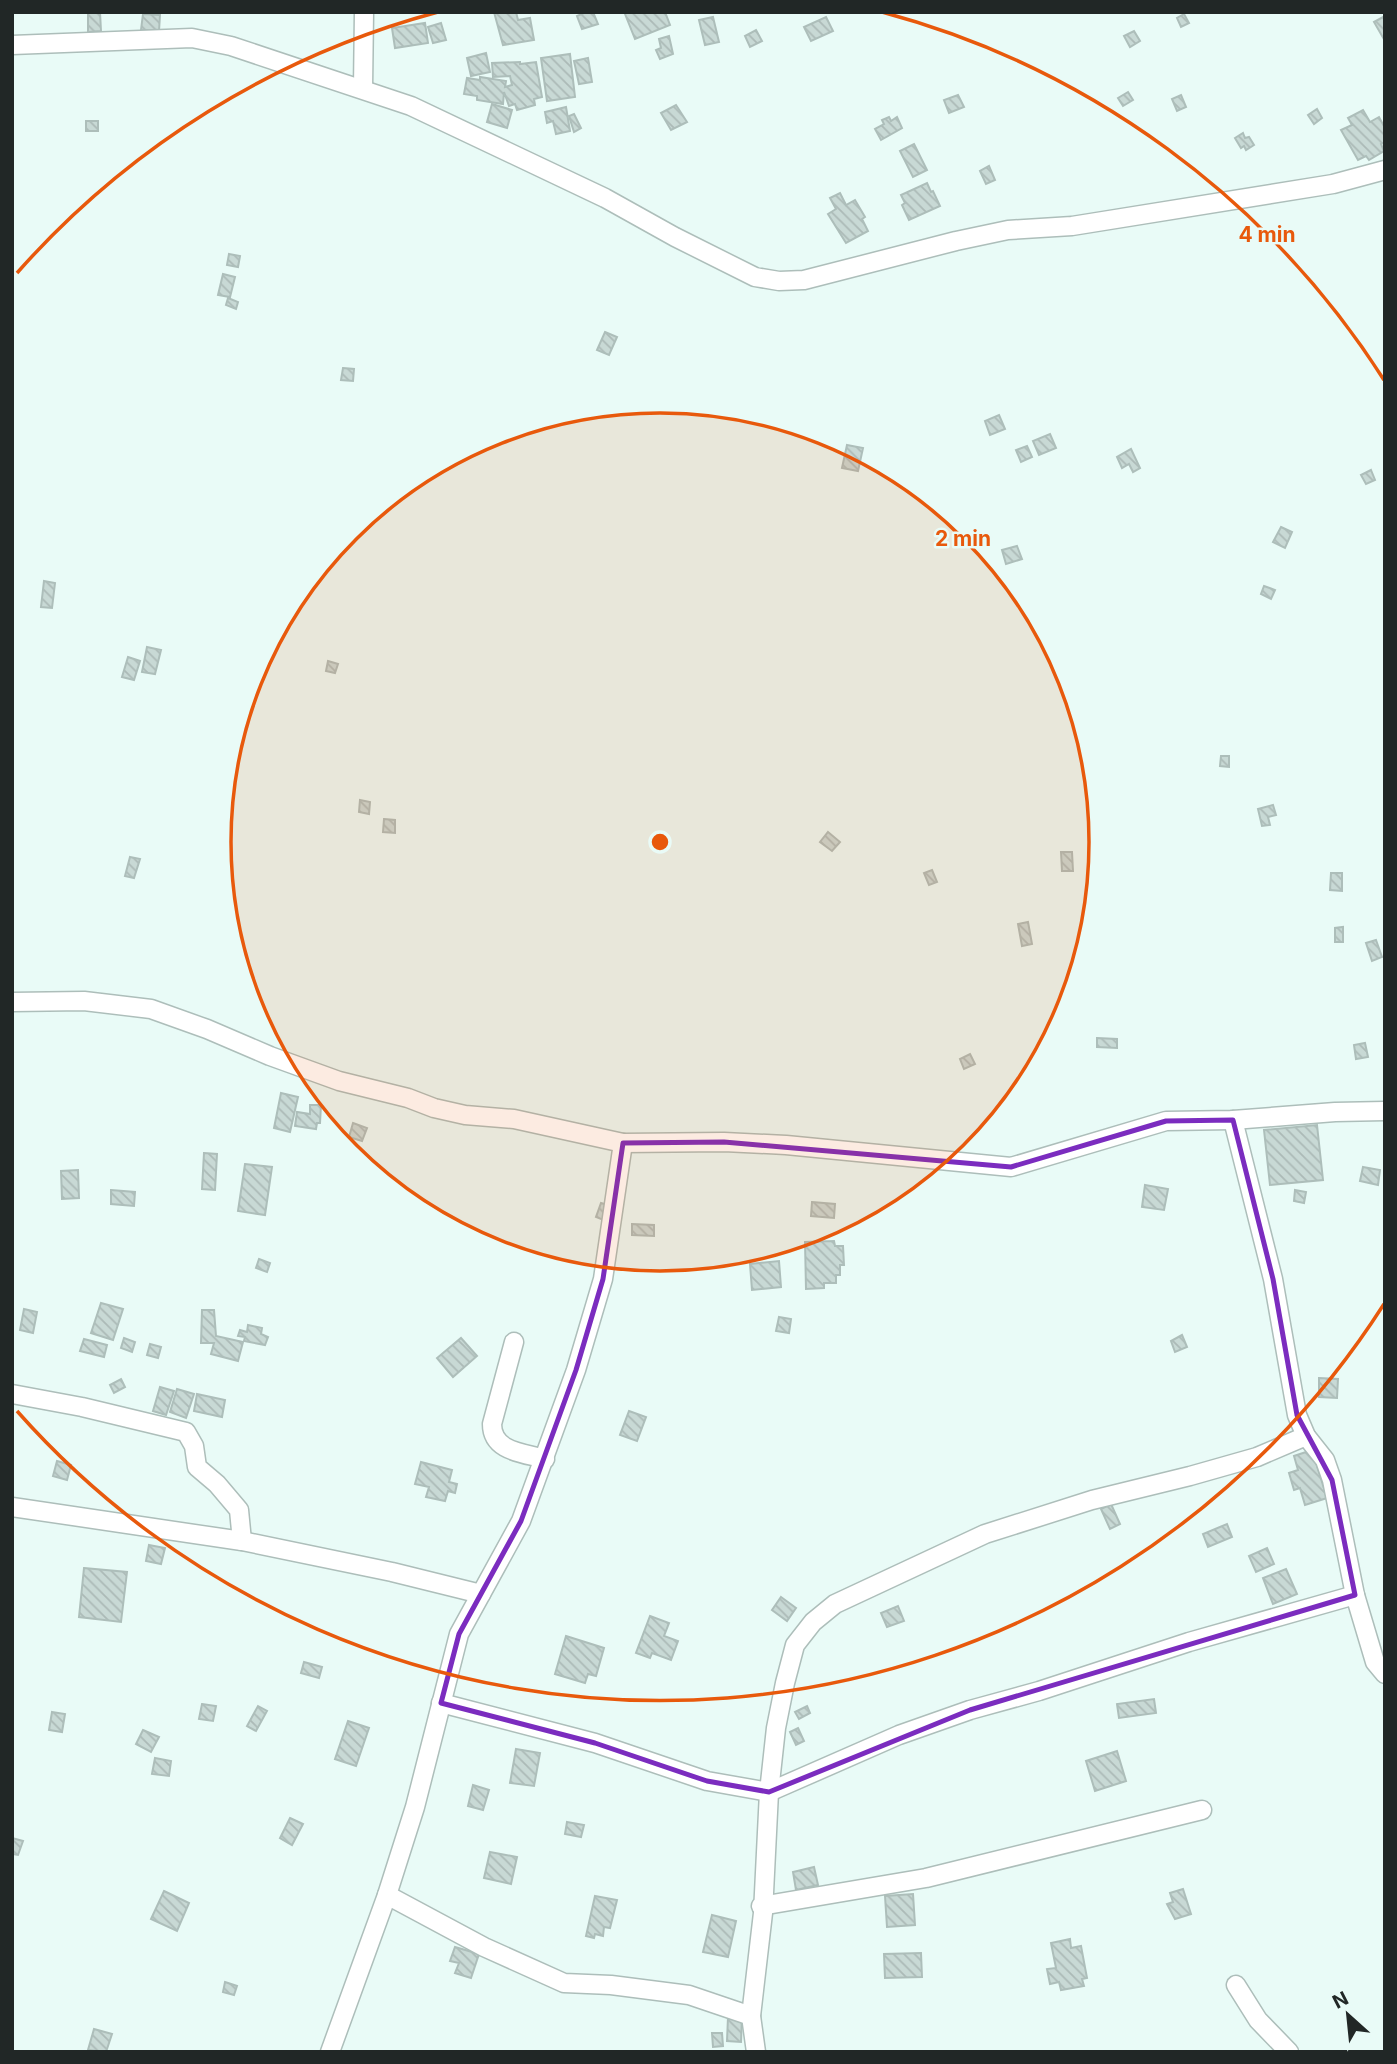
<svg xmlns="http://www.w3.org/2000/svg" width="1397" height="2064" font-family="Inter,sans-serif">
<style>
.building{fill:url(#building-back-hatch);stroke:#adbeba;stroke-width:2}
.lines{fill:none;stroke-linecap:round;stroke-linejoin:round}
.street-casing{stroke:#adbeba;stroke-width:21}
.street{stroke:#fff;stroke-width:18}
.marked{fill:none;stroke:#7b2cbf;stroke-width:5;stroke-linejoin:round}
.ring{fill:none;stroke:#e8590c;stroke-width:3.5}
.centre{fill:#e8590c;stroke:#e9fbf7;stroke-width:3.5}
.ring-label{font-size:21px;text-anchor:middle;font-weight:bold;fill:#e8590c;stroke:#e9fbf7;stroke-width:5;stroke-linejoin:round;paint-order:stroke}
</style>
<defs>
<pattern id="building-back-hatch" width="6" height="6" patternUnits="userSpaceOnUse" patternTransform="scale(1.75)"><rect width="6" height="6" fill="#c8d9d5"/><path d="M-1 5l2 2M0 0l6 6M5-1l2 2" fill="none" stroke="#acbab7"/></pattern>
</defs>
<rect width="100%" height="100%" fill="#e9fbf7"/>
<!-- building -->
<g class="building">
<polygon points="88,12 100,12 101,31 88,32"/>
<polygon points="494,12 516,12 518,20 530,18 534,40 503,45"/>
<polygon points="586,12 593,12 598,24 582,29 577,16"/>
<polygon points="628,12 665,12 670,25 635,39 625,14"/>
<polygon points="143,14 160,15 159,31 141,30"/>
<polygon points="1184,14 1189,23 1181,27 1177,18"/>
<polygon points="1385,16 1385,41 1374,22"/>
<polygon points="713,17 719,42 705,45 699,20"/>
<polygon points="826,17 833,31 811,41 804,27"/>
<polygon points="425,23 428,43 395,48 392,28"/>
<polygon points="441,23 446,40 433,43 428,27"/>
<polygon points="756,30 762,41 750,47 745,36"/>
<polygon points="1134,31 1140,41 1130,47 1124,36"/>
<polygon points="669,36 673,54 660,59 656,50 661,48 659,39"/>
<polygon points="486,53 490,72 471,76 467,58"/>
<polygon points="570,54 575,97 547,101 541,58"/>
<polygon points="588,58 592,82 579,84 574,61"/>
<polygon points="520,62 520,64 536,62 542,97 534,99 535,105 517,110 515,104 509,106 504,92 503,104 477,100 477,96 464,94 467,78 480,80 480,77 506,81 505,87 512,85 510,76 493,77 492,63"/>
<polygon points="1128,92 1133,100 1123,106 1118,98"/>
<polygon points="958,95 964,107 949,113 944,100"/>
<polygon points="1181,95 1186,107 1177,111 1172,99"/>
<polygon points="492,104 512,110 507,128 487,122"/>
<polygon points="676,105 687,122 671,130 661,113"/>
<polygon points="566,107 570,131 556,134 553,121 547,123 545,112"/>
<polygon points="1317,109 1322,118 1314,124 1308,115"/>
<polygon points="1363,110 1370,122 1379,117 1385,128 1385,142 1381,144 1384,151 1369,160 1366,156 1358,160 1341,130 1352,125 1348,118"/>
<polygon points="574,114 581,128 574,132 569,116"/>
<polygon points="889,117 891,121 897,117 902,128 881,140 875,129 884,124 882,120"/>
<rect x="86" y="121" width="12" height="10"/>
<polygon points="1243,133 1245,138 1249,137 1254,145 1246,150 1244,146 1241,148 1235,138"/>
<polygon points="914,144 927,170 913,177 900,151"/>
<polygon points="989,166 995,180 986,184 980,171"/>
<polygon points="927,183 931,192 933,191 940,206 909,220 902,205 905,203 901,195"/>
<polygon points="840,193 846,205 855,200 865,217 862,219 868,231 846,243 828,214 836,209 830,198"/>
<polygon points="229,254 240,256 238,267 227,265"/>
<polygon points="223,274 235,277 230,297 218,295"/>
<polygon points="228,298 238,302 236,309 226,305"/>
<polygon points="605,332 617,337 609,355 597,350"/>
<polygon points="343,368 354,369 353,381 341,380"/>
<polygon points="999,415 1005,429 990,435 985,421"/>
<polygon points="1050,434 1056,448 1039,455 1033,441"/>
<polygon points="847,445 863,448 858,471 842,468"/>
<polygon points="1027,446 1032,457 1021,462 1016,450"/>
<polygon points="1131,449 1140,468 1133,472 1129,464 1122,468 1117,457"/>
<polygon points="1371,470 1375,480 1366,484 1361,475"/>
<polygon points="1281,527 1292,532 1285,548 1273,542"/>
<polygon points="1017,546 1022,559 1006,564 1002,550"/>
<polygon points="44,581 55,583 52,608 41,607"/>
<polygon points="1264,586 1275,590 1271,599 1261,594"/>
<polygon points="147,647 161,650 155,674 142,672"/>
<polygon points="128,657 140,661 134,680 122,677"/>
<polygon points="328,661 338,664 335,673 326,671"/>
<polygon points="1221,756 1229,756 1229,767 1220,766"/>
<polygon points="360,800 370,802 369,814 359,812"/>
<polygon points="1273,805 1276,815 1268,817 1270,825 1262,826 1258,809"/>
<polygon points="384,819 395,820 395,833 383,832"/>
<polygon points="828,832 840,842 832,851 820,842"/>
<polygon points="1061,852 1072,852 1073,871 1062,871"/>
<polygon points="130,857 140,859 134,878 125,876"/>
<polygon points="932,870 937,882 929,885 924,873"/>
<polygon points="1331,873 1342,873 1342,891 1330,890"/>
<polygon points="1028,922 1032,944 1022,946 1018,924"/>
<polygon points="1343,927 1343,942 1335,942 1335,928"/>
<polygon points="1376,940 1382,957 1372,961 1366,943"/>
<polygon points="1097,1038 1117,1039 1117,1048 1097,1047"/>
<polygon points="1365,1043 1368,1057 1356,1059 1354,1045"/>
<polygon points="970,1054 975,1064 964,1069 960,1059"/>
<polygon points="281,1093 298,1097 290,1132 274,1128"/>
<polygon points="310,1105 321,1105 320,1123 317,1123 316,1129 295,1126 297,1112 310,1114"/>
<polygon points="353,1123 367,1128 362,1141 349,1137"/>
<polygon points="1317,1125 1323,1180 1270,1185 1264,1130"/>
<polygon points="204,1153 217,1154 215,1190 202,1189"/>
<polygon points="245,1164 272,1167 265,1215 238,1211"/>
<polygon points="1363,1167 1380,1170 1378,1185 1360,1181"/>
<polygon points="78,1170 79,1198 62,1199 61,1171"/>
<polygon points="1145,1185 1168,1189 1164,1210 1142,1207"/>
<polygon points="111,1190 135,1192 134,1206 111,1204"/>
<polygon points="1295,1190 1306,1192 1304,1203 1294,1201"/>
<polygon points="812,1202 835,1204 834,1218 811,1216"/>
<polygon points="601,1203 611,1206 606,1221 596,1217"/>
<polygon points="632,1224 654,1225 654,1236 632,1235"/>
<polygon points="834,1241 835,1246 843,1246 844,1265 840,1265 840,1275 836,1275 836,1283 824,1283 824,1288 806,1289 805,1242"/>
<polygon points="259,1259 270,1263 267,1272 256,1268"/>
<polygon points="779,1261 781,1287 752,1290 750,1264"/>
<polygon points="101,1303 123,1309 113,1340 91,1333"/>
<polygon points="24,1309 37,1312 33,1333 20,1330"/>
<polygon points="202,1310 214,1310 216,1336 243,1342 238,1361 211,1354 214,1343 201,1343"/>
<polygon points="779,1317 791,1319 789,1333 776,1331"/>
<polygon points="248,1325 262,1328 261,1334 268,1337 265,1345 244,1341 245,1337 238,1336 240,1330 247,1332"/>
<polygon points="1182,1335 1187,1347 1175,1352 1171,1341"/>
<polygon points="124,1338 135,1342 132,1352 121,1348"/>
<polygon points="461,1338 477,1356 453,1377 437,1358"/>
<polygon points="84,1339 107,1345 104,1357 80,1351"/>
<polygon points="150,1344 161,1347 158,1358 147,1355"/>
<polygon points="1319,1378 1338,1379 1337,1398 1319,1397"/>
<polygon points="121,1379 125,1387 114,1393 110,1385"/>
<polygon points="160,1387 174,1391 166,1415 153,1411"/>
<polygon points="177,1389 194,1394 186,1418 170,1412"/>
<polygon points="197,1394 225,1400 222,1417 194,1411"/>
<polygon points="629,1411 646,1417 637,1441 620,1435"/>
<polygon points="1312,1450 1327,1498 1305,1505 1300,1488 1294,1490 1289,1473 1298,1470 1294,1456"/>
<polygon points="57,1461 71,1465 67,1480 53,1476"/>
<polygon points="421,1462 452,1470 449,1482 457,1484 455,1493 448,1491 445,1501 426,1497 429,1487 415,1484"/>
<polygon points="1111,1504 1120,1524 1110,1529 1101,1509"/>
<polygon points="1227,1524 1232,1537 1208,1547 1203,1534"/>
<polygon points="149,1545 165,1548 161,1564 146,1561"/>
<polygon points="1267,1548 1274,1564 1256,1572 1249,1556"/>
<polygon points="84,1568 127,1572 121,1622 79,1617"/>
<polygon points="1286,1569 1297,1594 1273,1604 1263,1578"/>
<polygon points="781,1597 796,1608 787,1621 772,1610"/>
<polygon points="898,1606 904,1621 887,1627 881,1613"/>
<polygon points="650,1616 669,1623 664,1636 678,1641 671,1660 652,1653 650,1658 636,1653"/>
<polygon points="566,1636 604,1648 596,1676 588,1674 585,1683 555,1674"/>
<polygon points="304,1662 322,1667 319,1678 301,1673"/>
<polygon points="1154,1699 1156,1713 1119,1718 1117,1704"/>
<polygon points="202,1704 216,1706 213,1721 199,1719"/>
<polygon points="258,1706 267,1711 256,1731 247,1726"/>
<polygon points="807,1706 810,1713 799,1719 795,1712"/>
<polygon points="52,1712 65,1714 62,1732 49,1730"/>
<polygon points="348,1721 369,1728 356,1766 335,1759"/>
<polygon points="798,1728 804,1741 796,1745 790,1732"/>
<polygon points="143,1730 159,1737 151,1752 136,1744"/>
<polygon points="516,1749 540,1753 534,1786 510,1783"/>
<polygon points="1117,1751 1126,1781 1095,1791 1086,1761"/>
<polygon points="155,1758 171,1761 169,1776 152,1774"/>
<polygon points="473,1785 489,1790 483,1810 468,1806"/>
<polygon points="290,1818 303,1824 292,1845 280,1838"/>
<polygon points="567,1822 584,1825 581,1837 565,1834"/>
<polygon points="12,1838 23,1841 18,1855 12,1854"/>
<polygon points="490,1852 517,1857 511,1884 484,1878"/>
<polygon points="814,1867 818,1885 796,1890 793,1872"/>
<polygon points="1183,1889 1191,1914 1175,1919 1167,1904 1173,1902 1170,1893"/>
<polygon points="164,1891 189,1903 177,1931 151,1919"/>
<polygon points="913,1894 915,1925 887,1927 885,1896"/>
<polygon points="595,1896 617,1900 610,1928 604,1927 603,1936 595,1934 594,1938 586,1936"/>
<polygon points="712,1915 736,1921 728,1957 703,1952"/>
<polygon points="1070,1939 1071,1948 1081,1946 1087,1978 1082,1979 1084,1986 1061,1990 1059,1982 1050,1984 1047,1969 1056,1968 1051,1943"/>
<polygon points="455,1947 479,1954 471,1978 455,1973 459,1963 450,1961"/>
<polygon points="921,1953 922,1977 885,1978 884,1954"/>
<polygon points="225,1982 237,1986 234,1995 223,1992"/>
<polygon points="728,2017 742,2017 741,2042 727,2041"/>
<polygon points="94,2029 112,2034 106,2052 88,2050"/>
<polygon points="712,2033 722,2033 723,2046 713,2047"/>
</g>
<g class="lines">
<!-- street casing -->
<g class="street-casing">
<g id="street">
<polyline points="12,45 192,38 231,46 411,106 605,198 675,237 755,277 779,281 804,280 956,241 1008,230 1072,226 1333,184 1385,170"/>
<polyline points="363,88 364,12"/>
<polyline points="12,1002 84,1001 151,1009 207,1029 270,1056 339,1081 408,1098 434,1108 465,1115 514,1119 623,1143 724,1142 786,1145 1011,1167 1166,1121 1233,1120 1335,1112 1385,1111"/>
<polyline points="1233,1120 1273,1279 1297,1415 1306,1436 1325,1460 1332,1480 1355,1595 1375,1662 1385,1674"/>
<path d="M514 1342 492 1424C492 1452 524 1453 545 1459"/>
<polyline points="12,1394 82,1407 186,1432 194,1446 197,1467 217,1484 239,1510 242,1541"/>
<polyline points="12,1507 242,1541 392,1572 481,1594"/>
<polyline points="441,1703 595,1743 707,1781 769,1792 899,1735 970,1710 1039,1691 1189,1642 1355,1595"/>
<polyline points="387,1895 484,1947 564,1983 611,1985 689,1995 751,2016"/>
<polyline points="761,1906 926,1878 1202,1810"/>
<polyline points="1236,1985 1258,2020 1289,2052"/>
<polyline points="330,2052 387,1895 415,1807 459,1634 521,1521 576,1370 603,1279 623,1143"/>
<polyline points="756,2052 751,2016 763,1913 769,1792 776,1728 785,1683 795,1645 813,1622 835,1604 985,1534 1092,1500 1190,1476 1257,1457 1306,1436"/>
</g>
</g>
<!-- street -->
<use href="#street" class="street"/>
</g>
<!-- marked area -->
<path class="marked" d="M1233 1120 1273 1279 1297 1415 1332 1480 1355 1595 970 1710 769 1792 707 1781 595 1743 441 1703 459 1634 521 1521 576 1370 603 1279 623 1143 724 1142 1011 1167 1166 1121Z"/>
<!-- distance rings -->
<circle cx="660" cy="842" r="429" fill="#e8590c" fill-opacity=".12"/>
<g class="ring">
<circle cx="660" cy="842" r="429"/>
<path d="M1384 1304A859 859 0 0 1 17 1411M17 273A859 859 0 0 1 438 12M882 12A859 859 0 0 1 1384 380"/>
</g>
<circle cx="660" cy="842" r="10" class="centre"/>
<g class="ring-label">
<text x="1267" y="242">4 min</text>
<text x="963" y="546">2 min</text>
</g>
<!-- border -->
<rect width="1397" height="2064" fill="none" stroke="#212726" stroke-width="28"/>
<!-- north arrow -->
<g transform="translate(1348 2015) rotate(333)" stroke="#e9fbf7" stroke-width="5" paint-order="stroke">
<path d="M0-5L12 26L0 18L-12 26Z" fill="#212726"/>
<text y="-10" font-size="19" font-weight="bold" text-anchor="middle" fill="#212726">N</text>
</g>
</svg>
